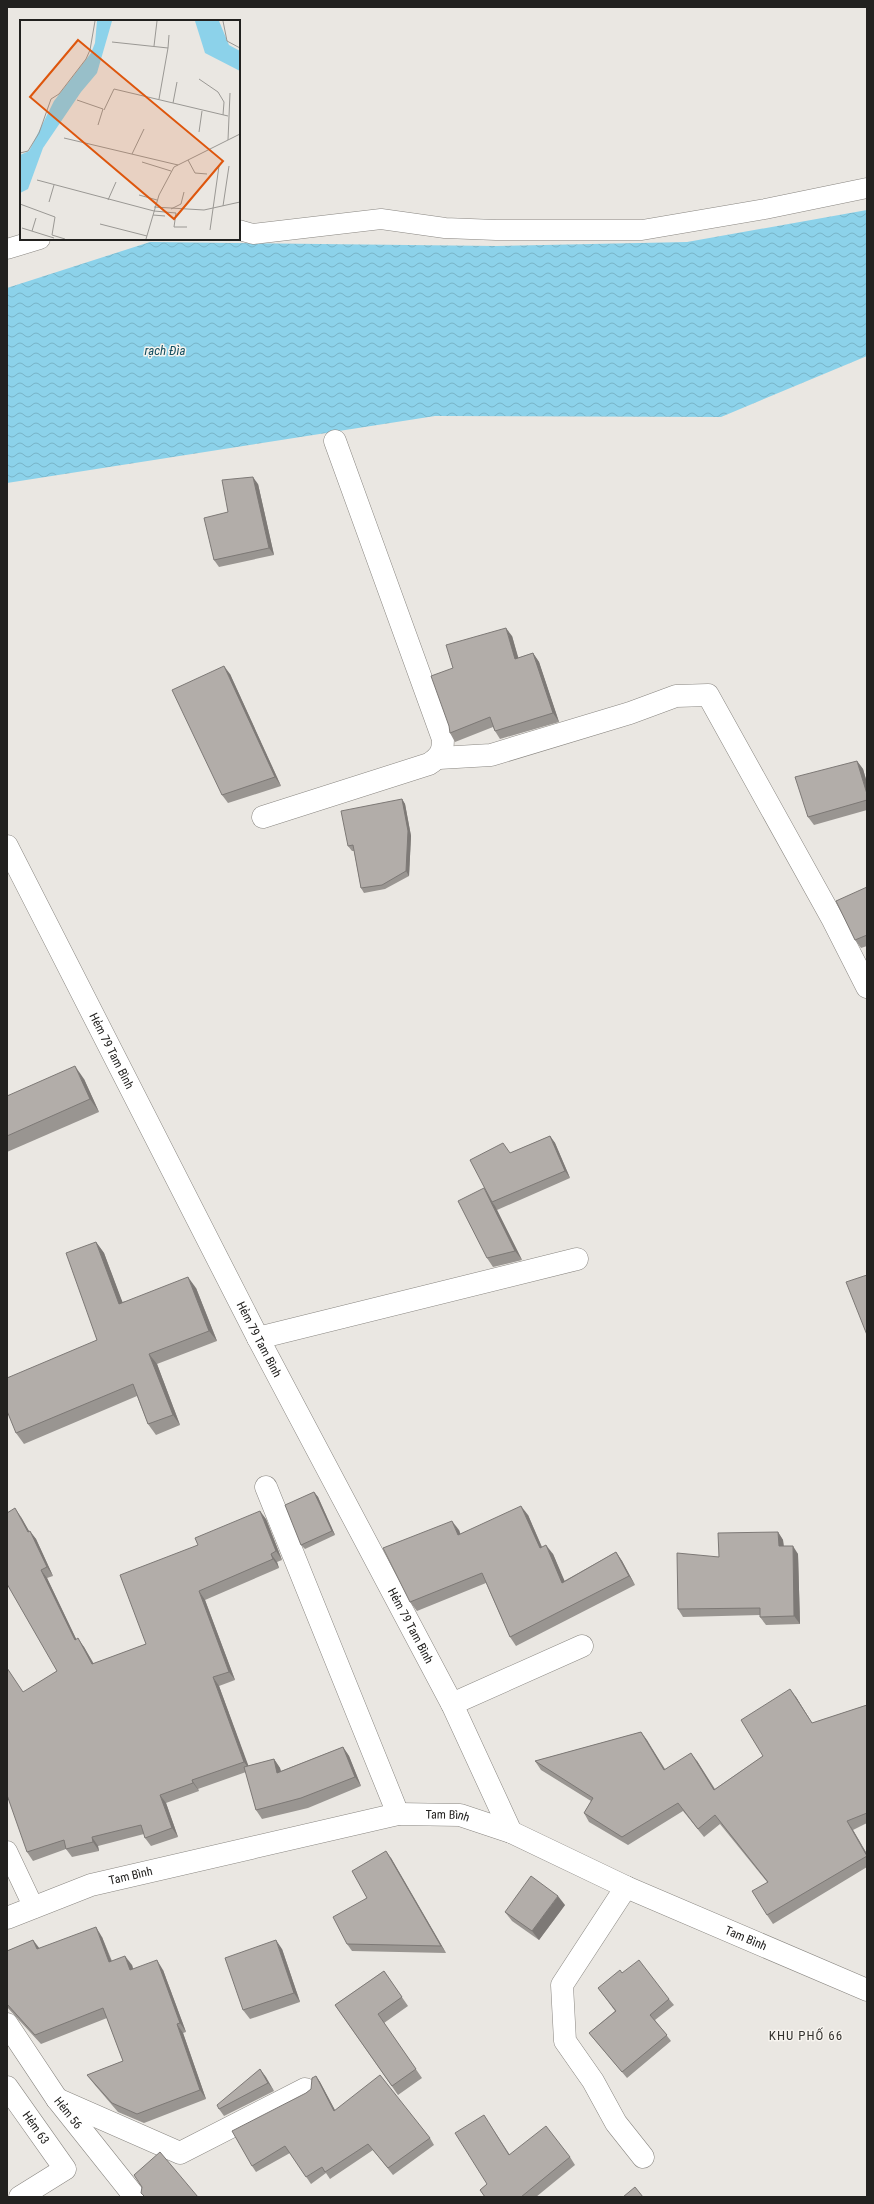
<svg xmlns="http://www.w3.org/2000/svg" width="874" height="2204" font-family="'Roboto Condensed',sans-serif">
<style>
.water{fill:url(#water-waves)}
.lines{fill:none;stroke-linecap:round;stroke-linejoin:round}
.service-casing{stroke:#898681;stroke-width:21}
.minor-casing{stroke:#898681;stroke-width:23}
.secondary-casing{stroke:#898681;stroke-width:23}
.service{stroke:#fff;stroke-width:20}
.minor{stroke:#fff;stroke-width:22}
.secondary{stroke:#fff;stroke-width:22}
.wall{fill:#999591}
.shaded-wall{fill:#7d7976}
.building{fill:#b2ada9;stroke:#7d7976}
.labels{text-anchor:middle;dominant-baseline:central;stroke-width:3;stroke-linejoin:round;paint-order:stroke}
.street-label{font-size:12px;fill:#22211f;stroke:#f7f4ef}
.water-label{font-size:13px;font-style:italic;fill:#144f60;stroke:#f7f4ef}
.neighbourhood-label{font-size:13px;letter-spacing:1px;fill:#35332f;stroke:#f7f4ef}
.inset-road{fill:none;stroke:#9a9894;stroke-width:1}
.view{fill:#de560d;fill-opacity:0.15;stroke:#de560d;stroke-width:2}
.inset-edge{fill:none;stroke:#22211f;stroke-width:2}
</style>
<defs>
<pattern id="water-waves" width="16" height="10" patternUnits="userSpaceOnUse"><rect width="16" height="10" fill="#8cd2ea"/><path d="M0 5q4-4 8 0t8 0" fill="none" stroke="#78b4c8"/></pattern>
</defs>
<rect width="100%" height="100%" fill="#eae7e2"/>
<!-- water -->
<polygon class="water" points="867,210 867,356 721,417 435,416 7,483 7,288 150,242 496,246 687,242"/>
<g class="lines">
<!-- service casing -->
<g class="service-casing">
<g id="service">
<polyline points="239,230 253,234 381,219 445,228 496,230 642,230 765,209 867,188"/>
<polyline points="7,249 40,239"/>
<polyline points="7,1851 34,1908"/>
</g>
</g>
<!-- minor casing -->
<g class="minor-casing">
<g id="minor">
<polyline points="439,758 491,755 630,713 676,696 708,695 833,920 867,987"/>
<path d="M263 817 429 764C440 757 443 752 443 739L335 441"/>
<path id="s1" d="M7 846 258 1338 452 1704 511 1832"/>
<polyline points="258,1338 577,1259"/>
<polyline points="266,1487 398,1814"/>
<polyline points="452,1704 582,1646"/>
<polyline points="626,1887 562,1985 565,2041 593,2081 616,2123 643,2157"/>
<path id="s2" d="M7 2024 57 2099 135 2197"/>
<path id="s3" d="M7 2087 65 2169 20 2197"/>
<polyline points="57,2099 180,2153 305,2089"/>
</g>
</g>
<!-- secondary casing -->
<g class="secondary-casing">
<g id="secondary">
<path id="s4" d="M7 1918 91 1885 398 1814 460 1815 511 1832 626 1887 867 1990"/>
</g>
</g>
<!-- service -->
<use href="#service" class="service"/>
<!-- minor -->
<use href="#minor" class="minor"/>
<!-- secondary -->
<use href="#secondary" class="secondary"/>
</g>
<!-- wall -->
<g class="wall">
<polygon points="258,484 274,555 219,567 214,560 228,512"/>
<polygon points="512,636 518,658 533,653 539,662 559,722 500,739 495,731 493,727 455,742 450,733 453,668"/>
<polygon points="230,674 281,786 228,803 222,795"/>
<polygon points="857,761 863,769 867,783 867,810 814,825 808,817"/>
<polygon points="402,799 405,804 411,836 409,876 385,889 364,893 361,888 354,851 352,851 348,846"/>
<polygon points="867,887 867,946 861,948 855,940"/>
<polygon points="84,1079 99,1112 7,1152 7,1096"/>
<polygon points="550,1136 555,1143 570,1178 497,1210 495,1206 522,1260 493,1267 487,1258 487,1192 510,1153"/>
<polygon points="96,1242 104,1253 122,1302 196,1288 217,1341 157,1364 180,1425 156,1435 148,1424 137,1396 24,1444 16,1433 97,1340"/>
<polygon points="314,1492 318,1497 335,1535 305,1549 301,1545"/>
<polygon points="528,1515 542,1547 553,1554 564,1581 616,1552 622,1561 635,1585 516,1646 510,1637 486,1583 417,1611 410,1602 459,1530 460,1534"/>
<polygon points="21,1517 29,1531 36,1539 53,1576 47,1578 76,1639 84,1647 94,1664 146,1644 266,1519 282,1560 277,1562 279,1568 205,1600 235,1680 219,1686 248,1766 274,1759 280,1768 281,1771 343,1747 349,1756 361,1786 308,1808 262,1819 256,1810 246,1772 198,1789 199,1791 166,1803 178,1837 151,1846 145,1838 144,1834 98,1846 99,1851 72,1857 66,1849 33,1861 27,1852 24,1692 57,1671"/>
<polygon points="778,1532 783,1540 784,1546 798,1554 800,1624 766,1625 760,1617 760,1615 683,1617 678,1609 719,1557"/>
<polygon points="796,1697 812,1723 867,1705 867,1823 853,1830 867,1854 867,1867 773,1924 767,1915 767,1882 720,1824 704,1837 683,1811 628,1845 589,1822 584,1813 591,1801 541,1770 535,1761 641,1732 665,1769 697,1761 715,1789 763,1756"/>
<polygon points="391,1858 446,1953 352,1951 347,1944 367,1898"/>
<polygon points="565,1905 539,1940 512,1921 505,1912"/>
<polygon points="102,1937 112,1961 132,1965 133,1969 163,1970 186,2032 183,2033 206,2099 144,2123 118,2112 94,2084 87,2075 123,2061 107,2018 41,2044 7,2007 7,1951 33,1940 39,1949"/>
<polygon points="282,1949 300,2002 250,2019 243,2010"/>
<polygon points="384,1971 408,2006 384,2023 422,2078 398,2095 335,2005"/>
<polygon points="622,1973 669,1999 674,2005 655,2020 671,2041 627,2078 594,2039 589,2033 615,2011 598,1988"/>
<polygon points="260,2069 274,2091 224,2116 219,2109"/>
<polygon points="316,2076 320,2082 335,2110 430,2138 434,2145 393,2175 373,2150 330,2179 326,2173 311,2184 290,2153 256,2172 252,2166 306,2093 311,2089"/>
<polygon points="489,2123 510,2155 570,2157 575,2165 536,2197 485,2197 480,2190 487,2184"/>
</g>
<!-- shaded-wall -->
<g class="shaded-wall">
<polygon points="253,477 258,484 274,555 269,548"/>
<polygon points="506,628 512,636 521,667 515,659"/>
<polygon points="533,653 539,662 559,722 553,713"/>
<polygon points="224,666 230,674 281,786 275,777"/>
<polygon points="857,761 863,769 867,783 867,794"/>
<polygon points="402,799 405,804 411,836 409,876 406,871"/>
<polygon points="75,1066 84,1079 99,1112 90,1099"/>
<polygon points="550,1136 555,1143 570,1178 565,1171"/>
<polygon points="484,1188 490,1197 492,1202 495,1206 522,1260 515,1251"/>
<polygon points="96,1242 104,1253 127,1314 119,1304"/>
<polygon points="188,1277 196,1288 217,1341 209,1331"/>
<polygon points="149,1354 157,1364 180,1425 173,1415"/>
<polygon points="314,1492 318,1497 335,1535 332,1531"/>
<polygon points="521,1506 528,1515 546,1557 540,1548"/>
<polygon points="15,1508 21,1517 34,1540 28,1532"/>
<polygon points="260,1511 266,1519 282,1560 276,1551"/>
<polygon points="452,1521 459,1530 464,1544 458,1535"/>
<polygon points="30,1531 36,1539 53,1576 47,1567"/>
<polygon points="778,1532 783,1540 784,1554 779,1546"/>
<polygon points="546,1545 553,1554 569,1591 562,1583"/>
<polygon points="793,1546 798,1554 800,1624 794,1616"/>
<polygon points="616,1552 622,1561 635,1585 629,1576"/>
<polygon points="271,1554 277,1562 279,1568 273,1559"/>
<polygon points="41,1570 47,1578 81,1649 75,1640"/>
<polygon points="199,1591 205,1600 235,1680 229,1672"/>
<polygon points="78,1638 84,1647 98,1672 92,1664"/>
<polygon points="213,1677 219,1686 250,1770 244,1762"/>
<polygon points="790,1689 796,1697 817,1731 812,1723"/>
<polygon points="641,1732 647,1740 670,1778 664,1770"/>
<polygon points="343,1747 349,1756 361,1786 355,1777"/>
<polygon points="691,1753 697,1761 720,1798 714,1790"/>
<polygon points="274,1759 280,1768 283,1782 277,1773"/>
<polygon points="192,1780 198,1789 199,1791 193,1783"/>
<polygon points="160,1795 166,1803 178,1837 172,1828"/>
<polygon points="847,1821 853,1830 867,1854 867,1855"/>
<polygon points="92,1837 98,1846 99,1851 93,1842"/>
<polygon points="386,1851 391,1858 446,1953 441,1946"/>
<polygon points="558,1896 565,1905 539,1940 532,1931"/>
<polygon points="96,1927 102,1937 115,1971 109,1962"/>
<polygon points="33,1940 40,1949 37,1949"/>
<polygon points="276,1940 282,1949 300,2002 294,1993"/>
<polygon points="125,1956 132,1965 136,1979 130,1970"/>
<polygon points="157,1960 163,1970 186,2032 180,2023"/>
<polygon points="177,2024 183,2033 206,2099 200,2090"/>
<polygon points="260,2069 266,2077 274,2091 268,2083"/>
<polygon points="316,2076 320,2082 339,2118 334,2111"/>
</g>
<!-- building -->
<g class="building">
<polygon points="253,477 269,548 214,560 204,518 228,512 222,480"/>
<polygon points="506,628 515,659 533,653 553,713 495,731 490,717 450,733 449,726 431,676 453,668 446,645"/>
<polygon points="224,666 275,777 222,795 172,690"/>
<polygon points="857,761 867,794 867,800 808,817 795,777"/>
<polygon points="402,799 408,831 406,871 382,885 361,888 353,845 348,846 341,811"/>
<polygon points="867,887 867,935 855,940 836,901"/>
<polygon points="75,1066 90,1099 7,1136 7,1096"/>
<polygon points="550,1136 565,1171 492,1202 470,1160 503,1143 510,1153"/>
<polygon points="484,1188 515,1251 487,1258 458,1201"/>
<polygon points="96,1242 119,1304 188,1277 209,1331 149,1354 173,1415 148,1424 133,1384 16,1433 7,1411 7,1378 97,1340 66,1253"/>
<polygon points="867,1275 867,1335 846,1282"/>
<polygon points="314,1492 332,1531 301,1545 285,1505"/>
<polygon points="521,1506 540,1548 546,1545 562,1583 616,1552 629,1576 510,1637 482,1573 410,1602 383,1548 452,1521 458,1535"/>
<polygon points="15,1508 28,1532 30,1531 47,1567 41,1570 75,1640 78,1638 92,1664 146,1644 120,1575 198,1545 195,1538 260,1511 276,1551 271,1554 273,1559 199,1591 229,1672 213,1677 244,1762 192,1780 193,1783 160,1795 172,1828 145,1838 141,1825 92,1837 93,1842 66,1849 64,1840 27,1852 7,1795 7,1668 23,1692 57,1671 7,1584 7,1513"/>
<polygon points="778,1532 779,1546 793,1546 794,1616 760,1617 760,1608 678,1609 677,1553 719,1557 718,1533"/>
<polygon points="790,1689 812,1723 867,1705 867,1813 847,1821 867,1856 767,1915 752,1891 768,1882 715,1815 698,1829 678,1803 622,1837 584,1813 593,1798 535,1761 641,1732 664,1770 691,1753 714,1790 763,1756 741,1720"/>
<polygon points="343,1747 355,1777 301,1798 256,1810 244,1767 274,1759 277,1773"/>
<polygon points="386,1851 441,1946 347,1944 333,1917 367,1898 352,1871"/>
<polygon points="531,1876 558,1896 532,1931 505,1912"/>
<polygon points="96,1927 109,1962 125,1956 130,1970 157,1960 180,2023 177,2024 200,2090 137,2114 112,2103 87,2075 123,2061 103,2008 35,2035 7,2004 7,1951 33,1940 37,1949"/>
<polygon points="276,1940 294,1993 243,2010 225,1958"/>
<polygon points="639,1960 669,1999 650,2015 667,2035 622,2072 589,2033 616,2011 598,1988 620,1970 622,1973"/>
<polygon points="384,1971 402,1997 378,2014 416,2069 392,2086 335,2005"/>
<polygon points="260,2069 268,2083 219,2109 217,2105"/>
<polygon points="380,2075 430,2138 388,2168 368,2144 325,2172 322,2167 306,2177 285,2146 252,2166 232,2131 306,2093 311,2089 312,2078 316,2076 334,2111"/>
<polygon points="484,2115 509,2155 546,2126 570,2157 521,2197 485,2197 480,2190 487,2184 455,2133"/>
<polygon points="160,2152 198,2197 145,2197 141,2193 142,2187 134,2175"/>
<polygon points="635,2187 643,2197 623,2197"/>
</g>
<g class="labels">
<!-- street labels -->
<g class="street-label">
<text stroke="none"><textPath href="#s1" startOffset="230">Hẻm 79 Tam Bình</textPath></text>
<text stroke="none"><textPath href="#s1" startOffset="554">Hẻm 79 Tam Bình</textPath></text>
<text stroke="none"><textPath href="#s1" startOffset="878">Hẻm 79 Tam Bình</textPath></text>
<text stroke="none"><textPath href="#s4" startOffset="455">Tam Bình</textPath></text>
<text stroke="none"><textPath href="#s4" startOffset="131">Tam Bình</textPath></text>
<text stroke="none"><textPath href="#s4" startOffset="779">Tam Bình</textPath></text>
<text stroke="none"><textPath href="#s2" startOffset="108">Hẻm 56</textPath></text>
<text stroke="none"><textPath href="#s3" startOffset="50">Hẻm 63</textPath></text>
</g>
<!-- water labels -->
<g class="water-label">
<text x="165" y="350">rạch Đìa</text>
</g>
<!-- neighbourhood labels -->
<g class="neighbourhood-label">
<text x="806" y="2035">KHU PHỐ 66</text>
</g>
</g>
<!-- overview -->
<g transform="translate(20 20)">
<rect width="220" height="220" fill="#eae7e2"/>
<path d="M77 1H92L77 53 61 72 23 128 8 169 0 173V135L9 131 34 81 71 33 75 23ZM175 1H199L209 25 220 31V51L185 33Z" fill="#8cd2ea"/>
<path class="inset-road" d="M203 1 207 21 220 28M92 22 148 28 139 79M134 26 137 1M148 28 149 15M179 59 198 72 204 82 203 95M57 80 83 89 78 105M153 83 157 62M84 90 94 69 208 96M179 112 182 91M44 118 158 145M208 120 210 73M0 133 8 131 19 113 31 79 39 74 66 39 70 30 75 1M112 134 124 109M168 140 175 153 187 154M122 142 151 151M17 160 134 191 156 193 154 207H167M119 175 137 180M88 180 96 162M29 182 34 165M0 184 35 197 32 215 45 219M203 186 209 146M134 187 184 190 220 182M151 189 161 184 164 172M133 195 145 196M80 204 127 216M2 208 34 218M190 210 199 146M12 211 16 198M126 219 139 175 154 147 220 114"/>
<path class="view" d="M58 20 203 141 154 199 10 77Z"/>
<rect width="220" height="220" class="inset-edge"/>
</g>
<!-- border -->
<rect width="874" height="2204" fill="none" stroke="#22211f" stroke-width="16"/>
</svg>
